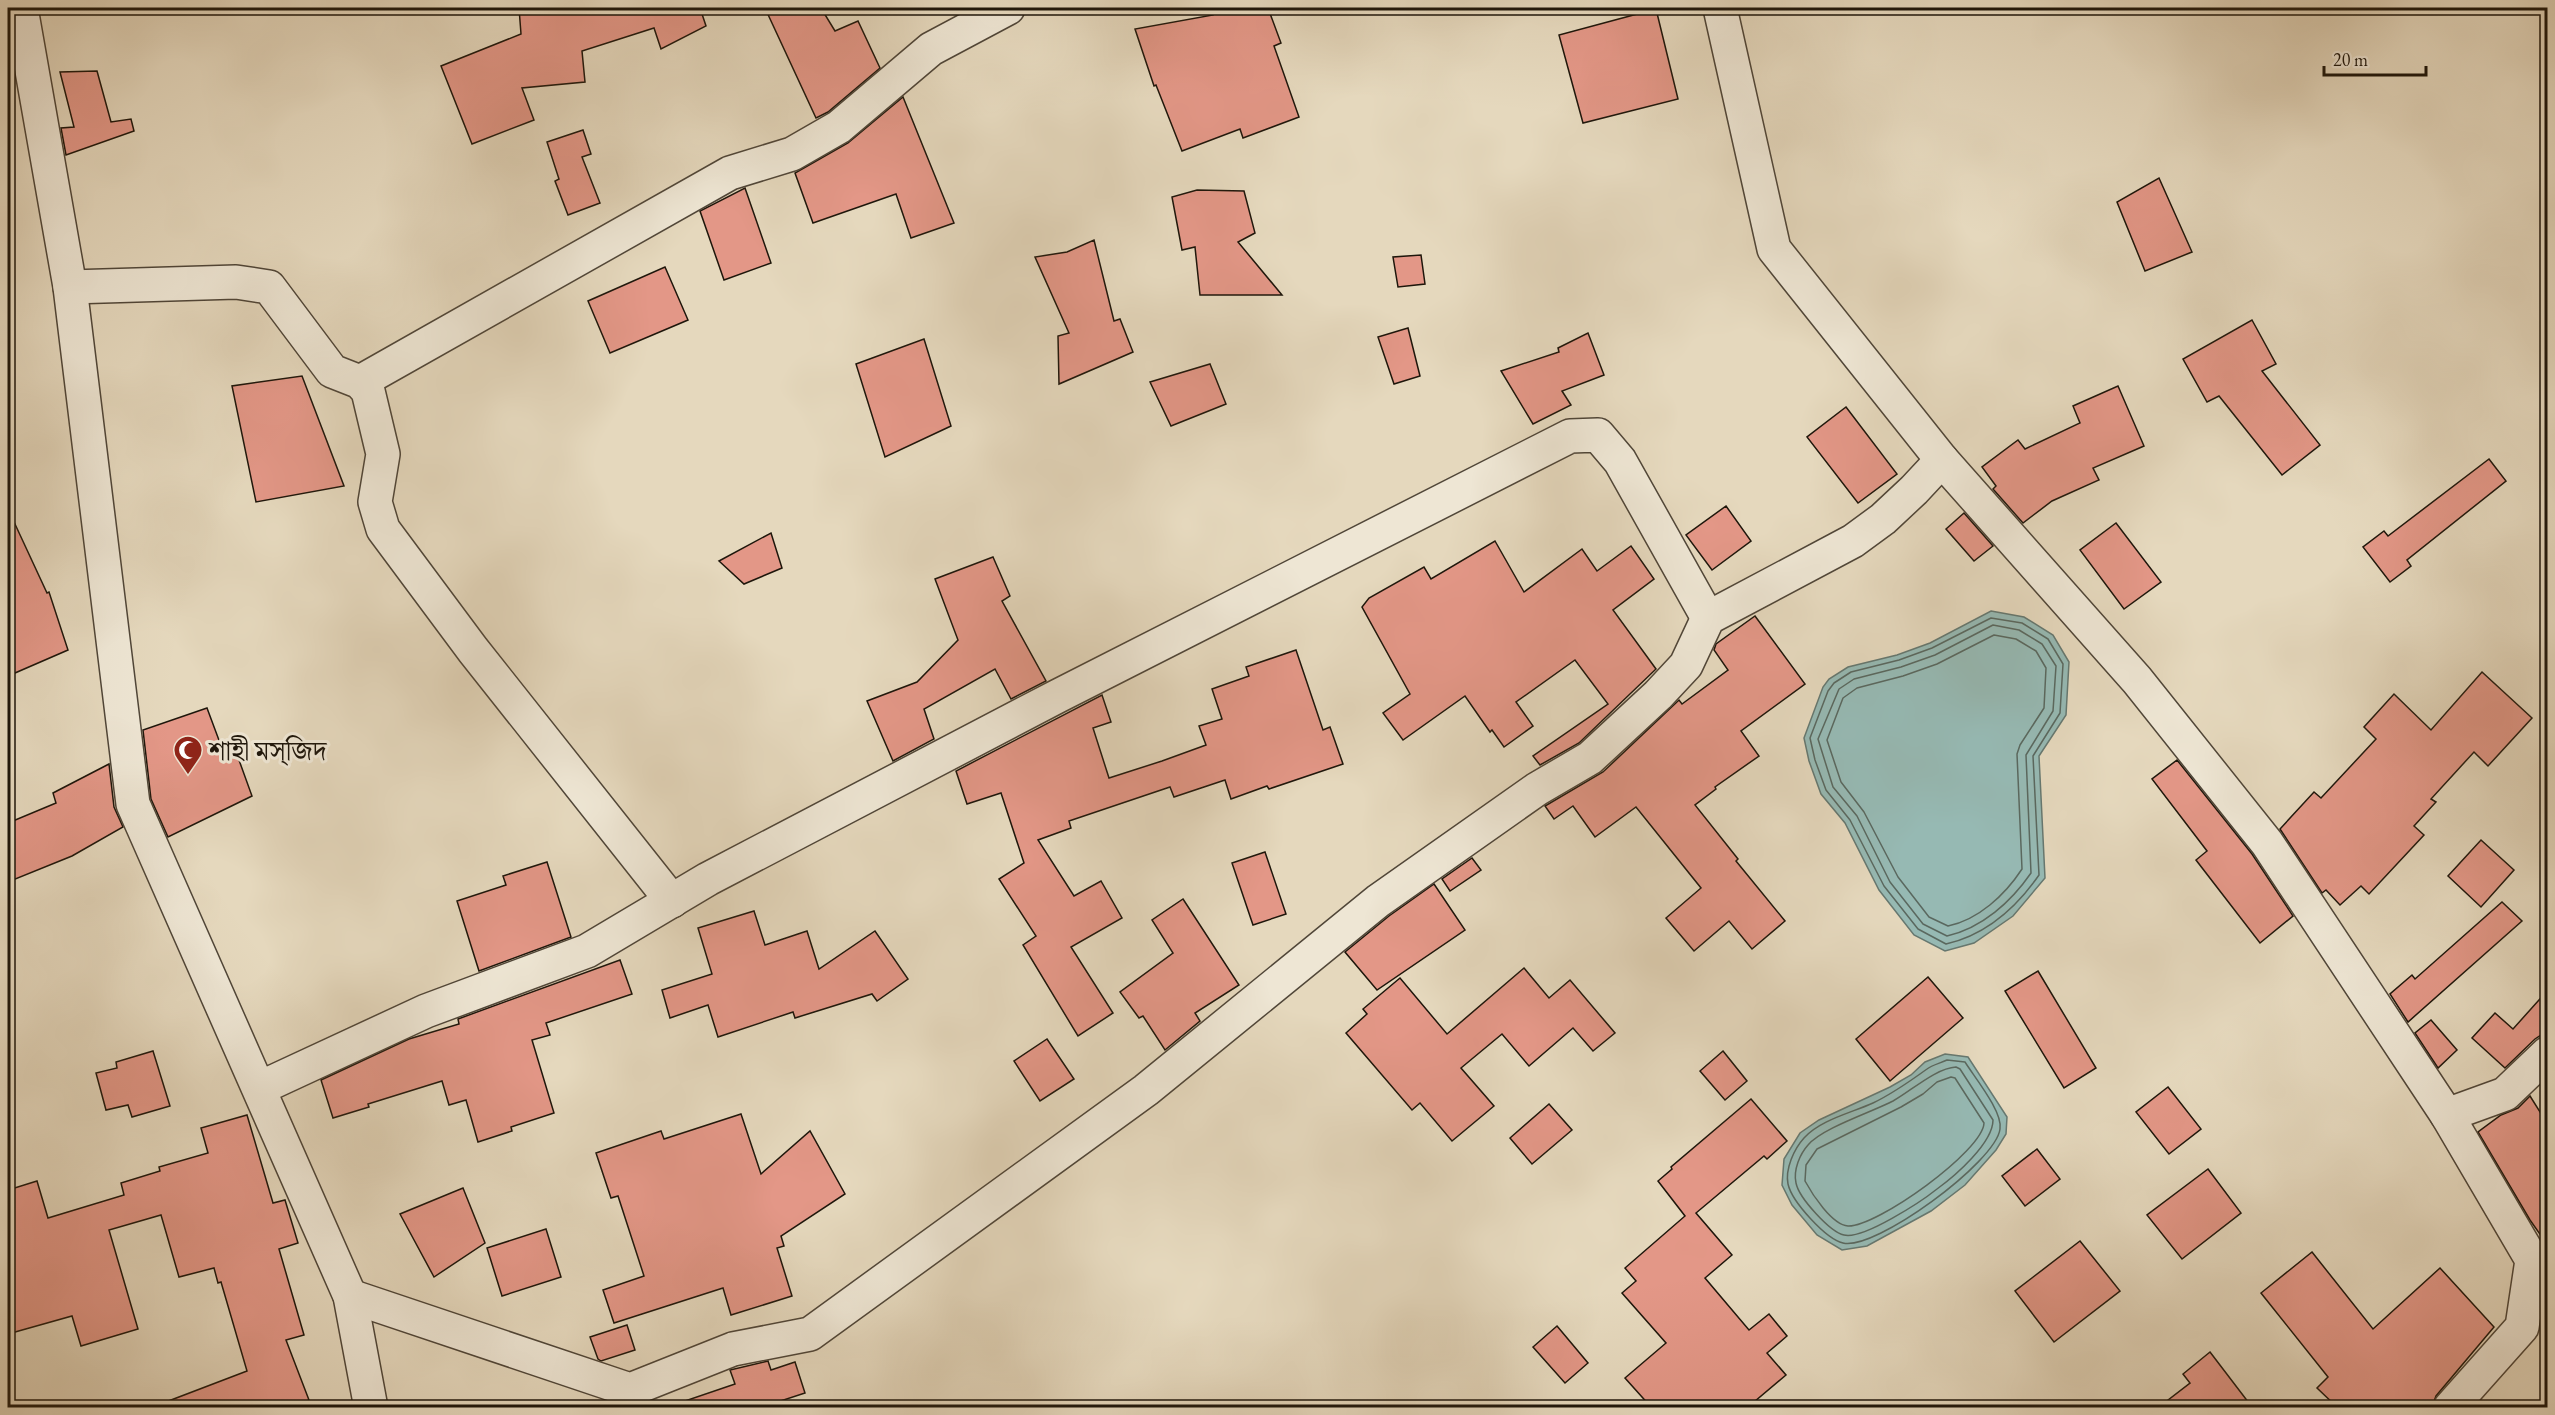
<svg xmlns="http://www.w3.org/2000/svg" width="2555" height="1415" font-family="'EB Garamond','Noto Serif Bengali',serif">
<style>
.water{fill:#96b9b3;stroke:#667870;stroke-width:1.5}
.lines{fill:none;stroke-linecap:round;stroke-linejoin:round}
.shore{stroke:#5a685f;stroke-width:1.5}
.building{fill:#e39787;stroke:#1e160b;stroke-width:1.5}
.street-casing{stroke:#504638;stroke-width:36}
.street{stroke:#eee6d4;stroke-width:33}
.labels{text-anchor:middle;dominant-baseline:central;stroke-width:6;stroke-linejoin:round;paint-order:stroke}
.poi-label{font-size:27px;fill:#1e160b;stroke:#eee6d4;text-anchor:start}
</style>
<rect width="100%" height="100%" fill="#e5d8bd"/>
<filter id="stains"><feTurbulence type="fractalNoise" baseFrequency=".00333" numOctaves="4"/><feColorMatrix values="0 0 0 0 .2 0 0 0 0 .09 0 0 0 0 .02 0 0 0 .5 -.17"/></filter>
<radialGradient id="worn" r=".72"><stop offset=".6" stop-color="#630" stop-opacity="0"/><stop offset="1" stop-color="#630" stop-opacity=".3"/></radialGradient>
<!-- water -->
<g class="water">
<polygon points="1991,611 2024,617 2053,635 2069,662 2066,715 2039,756 2045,878 2013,916 1974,943 1945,951 1914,935 1879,890 1845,823 1821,794 1809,761 1804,738 1823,687 1829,679 1848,667 1897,655 1930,643"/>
<polygon points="1945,1054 1968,1057 2007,1117 2006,1134 1996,1150 1965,1185 1931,1211 1867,1246 1842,1250 1817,1235 1792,1205 1782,1185 1784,1159 1800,1133 1819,1120 1890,1087 1911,1075 1925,1062"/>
</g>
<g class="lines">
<!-- shore -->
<g class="shore">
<path d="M1991 618 2022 623 2048 639 2063 664 2060 713 2033 756 2039 875C2016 908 1985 935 1946 944L1918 929 1884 886 1850 820 1826 790 1815 760 1810 738 1828 691 1834 683 1851 672 1899 660 1932 648Z"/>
<path d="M1993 625 2019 630 2042 644 2056 666 2053 711 2026 755 2031 873C2011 902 1982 928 1947 936L1923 924 1890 882 1857 816 1833 787 1818 739 1839 689 1854 679 1901 667 1935 655Z"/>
<path d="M1994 635 2016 639 2036 651 2046 668 2044 708 2020 745 2017 754 2022 869C2005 895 1978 920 1948 926L1929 917 1898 877 1864 812 1841 782 1827 740 1843 698 1857 688 1903 676 1937 664Z"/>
<path d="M1947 1060 1965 1062C1975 1078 2003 1112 2000 1129 1996 1162 1875 1251 1843 1243 1826 1239 1792 1202 1788 1184 1785 1169 1794 1149 1804 1138 1820 1120 1851 1113 1873 1103 1892 1094 1909 1082 1927 1069 1932 1065 1941 1063 1947 1060Z"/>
<path d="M1956 1067 1960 1069 1993 1120C1993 1143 1955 1176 1937 1189 1922 1201 1863 1240 1844 1235 1830 1232 1799 1198 1796 1183 1793 1170 1800 1154 1808 1145 1822 1128 1872 1112 1893 1101 1911 1091 1936 1068 1956 1067Z"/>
<path d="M1951 1077 1955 1078 1984 1123C1983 1151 1877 1227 1848 1226 1832 1225 1812 1194 1805 1181L1806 1165 1817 1149 1901 1107 1923 1094 1937 1082Z"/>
</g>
</g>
<!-- building -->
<g class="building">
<polygon points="519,8 700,8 706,26 661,49 654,28 582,51 585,82 522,88 534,120 472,144 441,66 521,34"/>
<polygon points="765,8 821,8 835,31 858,21 880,68 828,112 816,118"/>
<polygon points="1211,8 1268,8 1281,43 1274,46 1299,117 1243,138 1240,129 1182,151 1156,85 1154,86 1135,29 1213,15"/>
<polygon points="1656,9 1678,99 1583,123 1559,35"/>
<polygon points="97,71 111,122 131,119 134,131 66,155 61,128 74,127 60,72"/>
<polygon points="903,97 954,223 911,238 896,194 813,223 795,173 848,143"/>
<polygon points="583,130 591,154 582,157 600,203 568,215 555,181 559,179 547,142"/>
<polygon points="2159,178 2192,252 2145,271 2117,202"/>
<polygon points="745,188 771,263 724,280 700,211"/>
<polygon points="1197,190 1244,191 1255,233 1238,242 1282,295 1200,295 1195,247 1182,250 1172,197"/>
<polygon points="1094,240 1114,321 1120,319 1133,352 1059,384 1058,336 1069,333 1035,257 1067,252"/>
<polygon points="1421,255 1425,284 1398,287 1393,257"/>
<polygon points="665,267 688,320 610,353 588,301"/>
<polygon points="2252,320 2276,364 2262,371 2320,445 2282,475 2219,396 2207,402 2183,359"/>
<polygon points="1408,328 1420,376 1394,384 1378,337"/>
<polygon points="1588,333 1604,375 1562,391 1571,405 1533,424 1501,371 1559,352 1558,348"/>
<polygon points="924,339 951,426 885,457 856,364"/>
<polygon points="1210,364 1226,404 1171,426 1150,382"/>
<polygon points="302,376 344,486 256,502 232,386"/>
<polygon points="2118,386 2144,446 2093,468 2099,480 2052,501 2023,523 1993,489 1996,486 1982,467 2018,440 2025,449 2080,423 2073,406"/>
<polygon points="1846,407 1897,474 1858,503 1807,437"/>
<polygon points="2489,459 2506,481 2407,560 2411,566 2390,582 2363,547 2384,531 2388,536"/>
<polygon points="1726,506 1751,541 1712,570 1686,535"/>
<polygon points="8,509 47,593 49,592 68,650 8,676"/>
<polygon points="1964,513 1993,546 1974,561 1946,529"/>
<polygon points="2116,523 2161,582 2124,609 2080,550"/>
<polygon points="771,533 782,568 744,584 719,561"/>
<polygon points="1495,541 1524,592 1582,549 1597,571 1631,546 1654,579 1613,610 1656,669 1579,743 1540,765 1533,756 1608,704 1575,660 1516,702 1533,726 1504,747 1492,730 1490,732 1465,696 1403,740 1383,713 1410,694 1362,607 1369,598 1424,567 1431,579"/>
<polygon points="993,557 1010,596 1002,601 1046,681 1011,699 995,669 924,709 934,739 893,761 867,701 917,682 958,640 935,579"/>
<polygon points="1755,616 1805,684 1741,731 1759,756 1715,787 1716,789 1695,805 1738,859 1736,861 1785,921 1752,949 1729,921 1694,951 1666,918 1701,888 1636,807 1595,837 1573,806 1554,819 1545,806 1603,772 1679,700 1682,704 1728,670 1714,650 1716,644"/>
<polygon points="1296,650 1323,730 1330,727 1343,764 1269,789 1267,786 1231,799 1225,780 1174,797 1170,787 1069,821 1071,828 1038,840 1074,896 1101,881 1122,918 1071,947 1113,1013 1078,1036 1023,945 1036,936 999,879 1024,863 1001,793 967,804 956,771 1102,695 1111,722 1093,728 1109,778 1162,761 1206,745 1199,726 1222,719 1212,689 1249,676 1246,667"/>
<polygon points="2482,672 2532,718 2488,766 2474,752 2431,799 2436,802 2414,826 2424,835 2369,894 2361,886 2340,905 2326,890 2322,893 2280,829 2314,792 2321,798 2376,739 2364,727 2394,694 2431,730"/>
<polygon points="207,708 223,751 235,749 252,796 168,837 151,799 143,730"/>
<polygon points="2177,760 2252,854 2293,916 2260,943 2196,860 2207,851 2152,779"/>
<polygon points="109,764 114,807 123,827 72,856 8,882 8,823 56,803 53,793"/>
<polygon points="2481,840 2514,870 2481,907 2448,876"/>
<polygon points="1265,852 1286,914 1253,925 1232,863"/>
<polygon points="1472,858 1481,870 1450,891 1442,879"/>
<polygon points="547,862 571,937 479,971 457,901 506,885 503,876"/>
<polygon points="1434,884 1465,930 1377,990 1345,952 1389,916"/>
<polygon points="1183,899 1239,985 1195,1013 1200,1021 1165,1050 1143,1016 1139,1018 1120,992 1173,953 1152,920"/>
<polygon points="2502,902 2522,921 2408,1022 2390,994 2412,975 2415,979"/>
<polygon points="754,911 765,945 807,931 819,969 875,931 908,979 877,1001 872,994 795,1018 793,1012 718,1037 708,1005 670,1018 662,990 712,974 698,928"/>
<polygon points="620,960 632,994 546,1023 550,1035 532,1040 554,1113 511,1127 512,1131 478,1142 466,1100 449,1105 442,1081 368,1104 369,1107 333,1118 321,1080 409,1039 459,1024 458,1019"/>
<polygon points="1524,968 1549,998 1570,980 1615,1033 1593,1051 1573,1028 1529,1066 1502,1034 1461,1068 1494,1106 1452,1141 1420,1103 1412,1110 1346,1033 1367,1014 1363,1009 1400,978 1447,1034"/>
<polygon points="2038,971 2096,1068 2064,1088 2005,991"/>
<polygon points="1928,977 1963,1018 1890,1081 1856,1039"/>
<polygon points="2547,991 2547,1031 2535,1039 2505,1068 2472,1038 2495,1013 2513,1029"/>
<polygon points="2431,1020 2457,1050 2438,1068 2415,1033"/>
<polygon points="1047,1039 1074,1079 1040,1101 1014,1061"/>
<polygon points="153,1051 170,1106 132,1117 128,1105 106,1110 96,1073 117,1068 116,1062"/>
<polygon points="1723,1051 1747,1081 1725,1100 1700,1071"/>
<polygon points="2168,1087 2201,1129 2169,1154 2136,1112"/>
<polygon points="2530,1096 2547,1123 2547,1244 2530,1220 2478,1132 2501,1115 2518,1108"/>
<polygon points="1751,1099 1787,1141 1767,1159 1764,1156 1696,1213 1732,1255 1705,1278 1749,1330 1769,1314 1787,1336 1767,1353 1786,1375 1748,1407 1651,1407 1625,1378 1666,1343 1622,1293 1636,1281 1625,1268 1685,1216 1658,1181 1672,1169 1671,1167"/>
<polygon points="1549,1104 1572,1130 1532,1164 1510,1138"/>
<polygon points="741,1114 761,1174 810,1131 845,1194 781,1236 784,1246 777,1248 792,1296 731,1315 723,1288 614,1323 603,1290 644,1276 618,1196 611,1198 596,1153 661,1131 664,1139"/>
<polygon points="247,1115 273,1203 285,1200 298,1243 279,1249 304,1335 286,1340 309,1400 290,1407 159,1407 158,1405 247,1371 221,1282 218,1283 214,1268 179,1277 161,1215 109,1230 138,1329 81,1346 72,1316 8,1334 8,1190 37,1181 48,1218 124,1195 121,1183 160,1171 159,1167 208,1153 201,1128"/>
<polygon points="2037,1149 2060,1179 2025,1206 2002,1176"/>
<polygon points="2208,1169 2241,1213 2182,1259 2147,1215"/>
<polygon points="463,1188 485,1243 434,1277 400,1214"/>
<polygon points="546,1229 561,1277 502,1296 487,1248"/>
<polygon points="2080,1241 2120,1291 2054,1342 2015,1291"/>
<polygon points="2312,1252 2373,1329 2440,1268 2494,1327 2436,1396 2432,1407 2337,1407 2317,1388 2328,1377 2261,1293"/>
<polygon points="627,1325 635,1350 601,1361 598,1359 590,1337"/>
<polygon points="1557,1326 1588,1363 1565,1383 1533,1347"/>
<polygon points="2210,1352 2252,1407 2159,1407 2190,1383 2183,1374"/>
<polygon points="768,1361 771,1370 795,1362 805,1393 762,1407 679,1407 679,1403 735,1384 730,1370"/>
</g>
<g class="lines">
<!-- street casing -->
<g class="street-casing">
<g id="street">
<polyline points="21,8 70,287 133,804 350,1296 371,1408"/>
<polyline points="1720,8 1774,249 1942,460 2137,680 2267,843 2447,1115 2532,1260 2522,1327 2450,1408"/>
<polyline points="70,287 236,282 269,287 332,371 360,382 368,391 383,454 375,502 383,529 473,650 672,901"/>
<polyline points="360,382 730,173 792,154 839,127 931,49 1008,8"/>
<polyline points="260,1088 426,1011 587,951 708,879 1058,696 1570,436 1598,435 1620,461 1708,618"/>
<polyline points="2447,1115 2505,1094 2548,1053"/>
<polyline points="350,1296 630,1390 733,1349 810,1334 1146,1090 1378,901 1537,789 1590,758 1658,695 1686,665 1708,618 1853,541 1883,519 1914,490 1942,460"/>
</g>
</g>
<!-- street -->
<use href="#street" class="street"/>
</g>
<!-- icons -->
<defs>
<g id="mosque-pin" transform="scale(1.5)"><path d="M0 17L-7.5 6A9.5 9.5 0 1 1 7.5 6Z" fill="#8f2418" stroke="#eee6d4"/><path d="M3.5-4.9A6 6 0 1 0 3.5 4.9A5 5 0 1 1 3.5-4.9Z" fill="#fff"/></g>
</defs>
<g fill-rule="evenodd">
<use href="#mosque-pin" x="188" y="750"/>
</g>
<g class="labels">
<!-- poi labels -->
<g class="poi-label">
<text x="209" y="750">শাহী মস্জিদ</text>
</g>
</g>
<!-- margin -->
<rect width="2555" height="1415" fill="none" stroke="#e5d8bd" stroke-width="30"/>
<rect x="9" y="9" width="2537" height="1397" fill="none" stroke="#1e160b" stroke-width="3"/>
<rect x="15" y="15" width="2525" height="1385" fill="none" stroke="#1e160b" stroke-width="1.5"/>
<!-- scale -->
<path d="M2324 66v9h102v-9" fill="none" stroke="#1e160b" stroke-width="3"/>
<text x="2333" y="66" font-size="18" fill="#1e160b" stroke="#eee6d4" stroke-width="4.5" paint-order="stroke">20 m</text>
<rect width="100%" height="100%" filter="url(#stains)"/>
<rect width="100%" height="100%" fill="url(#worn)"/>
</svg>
